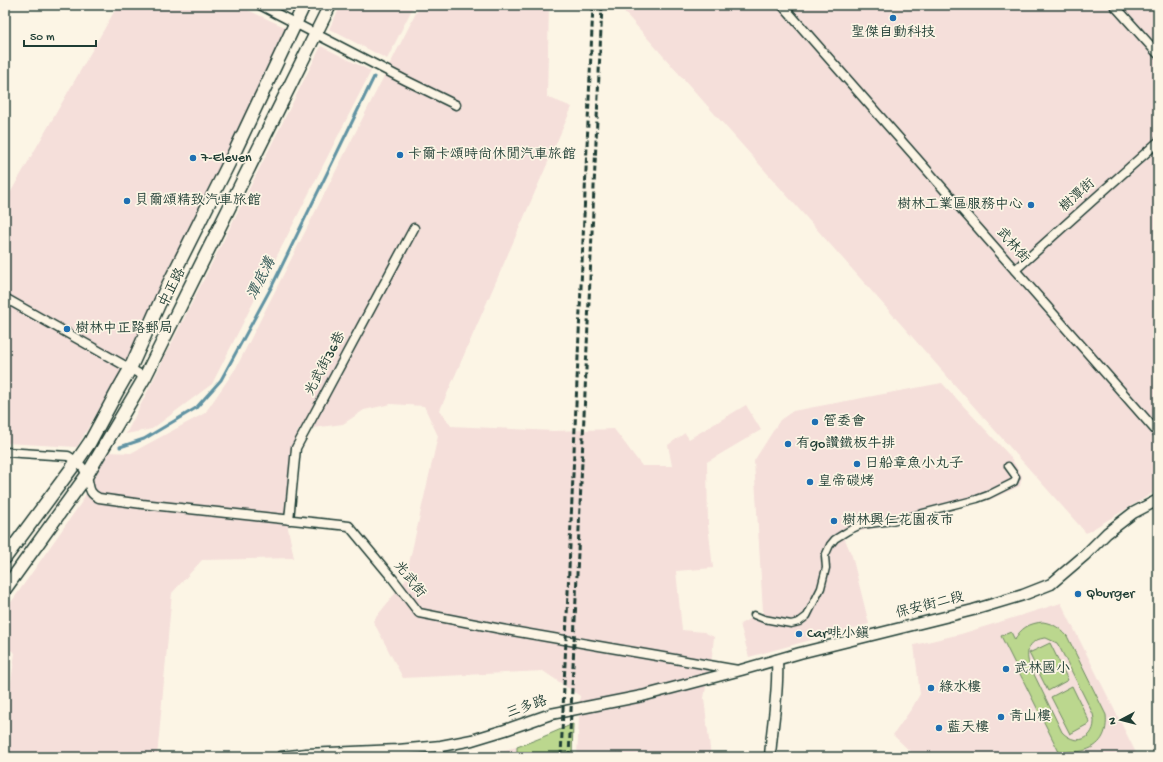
<svg xmlns="http://www.w3.org/2000/svg" width="1163" height="762" font-family="'Gochi Hand','LXGW WenKai TC',sans-serif">
<style>
.built{fill:#f5dfda}
.green{fill:#bbd78e;stroke:#6d8a61;fill-rule:evenodd}
.lines{fill:none;stroke-linecap:round;stroke-linejoin:round}
.stream{stroke:#6093a3;stroke-width:3}
.pedestrian-casing{stroke:#1f3d34;stroke-width:9}
.minor-casing{stroke:#1f3d34;stroke-width:11}
.tertiary-casing{stroke:#1f3d34;stroke-width:13}
.secondary-casing{stroke:#1f3d34;stroke-width:15}
.pedestrian{stroke:#fcf5e5;stroke-width:6}
.minor{stroke:#fcf5e5;stroke-width:8}
.tertiary{stroke:#fcf5e5;stroke-width:10}
.secondary{stroke:#fcf5e5;stroke-width:12}
.rail{stroke:#1f3d34;stroke-width:3;stroke-dasharray:6 3;stroke-linecap:butt}
.poi-dot{fill:#1f6fb2;stroke:#fcf5e5;stroke-width:1.5}
.labels{text-anchor:middle;dominant-baseline:central;stroke-width:3.5;stroke-linejoin:round;paint-order:stroke}
.poi-label{font-size:14px;fill:#1f3d34;stroke:#fcf5e5;text-anchor:start}
.street-label{font-size:14px;fill:#1f3d34;stroke:#fcf5e5}
.water-label{font-size:15px;font-style:italic;fill:#355a59;stroke:#fcf5e5}
</style>
<rect width="100%" height="100%" fill="#fcf5e5"/>
<filter id="ink" filterUnits="userSpaceOnUse"><feTurbulence type="fractalNoise" baseFrequency=".025" numOctaves="2"/><feDisplacementMap in="SourceGraphic" scale="8" xChannelSelector="R" yChannelSelector="G"/><feConvolveMatrix kernelMatrix="1 2 1 2 8 2 1 2 1" color-interpolation-filters="sRGB"/></filter>
<g filter="url(#ink)">
<!-- built -->
<g class="built">
<polygon points="118,5 237,5 291,30 130,356 77,447 5,443 5,202"/>
<polygon points="341,5 414,5 387,59 329,29"/>
<polygon points="420,5 549,5 547,97 572,107 440,410 451,426 554,431 614,429 642,466 672,466 668,445 685,433 689,439 746,405 761,430 707,462 708,525 713,568 676,571 682,630 704,632 714,637 712,656 704,698 711,757 577,757 580,696 543,671 403,678 373,621 405,581 438,436 424,406 391,404 364,410 343,424 298,430 285,513 294,558 202,560 172,593 157,757 5,757 5,725 15,653 5,646 5,611 81,503 108,452 131,453 205,413 236,368"/>
<polygon points="618,5 1158,5 1158,490 1086,533"/>
<polygon points="321,46 371,71 212,384 152,429 126,434"/>
<polygon points="942,383 1009,455 1022,476 1020,486 989,500 934,515 886,526 851,533 844,537 852,556 869,624 749,657 740,624 763,612 754,461 780,420 793,411"/>
<polygon points="1061,603 1138,757 916,757 893,735 912,708 920,694 914,645 961,634"/>
<polygon points="517,747 517,757 469,757"/>
</g>
<!-- green -->
<g class="green">
<path d="M1043 622C1054 624 1060 628 1067 636L1106 715C1108 733 1101 747 1082 751 1078 752 1074 751 1069 752 1067 752 1063 755 1061 756L1001 636 1011 632 1015 640C1020 628 1030 623 1043 622ZM1046 638 1057 643 1060 648 1093 714C1099 736 1078 749 1062 732L1029 664C1025 650 1030 639 1046 638Z"/>
<polygon points="1050,643 1068,680 1048,691 1029,653"/>
<polygon points="1072,686 1090,723 1070,734 1051,697"/>
<polygon points="573,724 572,757 517,757 517,747 538,739"/>
</g>
<g class="lines">
<!-- stream -->
<polyline class="stream" points="120,447 144,439 196,408 221,380 272,286 374,77"/>
<!-- pedestrian casing -->
<g class="pedestrian-casing">
<polyline id="pedestrian" points="754,615 764,619 791,624 799,622 807,616 821,588 826,568 825,556 830,545 835,539 848,531 861,525 892,521 977,499 988,495 1014,482 1016,477 1008,466"/>
</g>
<!-- minor casing -->
<g class="minor-casing">
<g id="minor">
<polyline points="260,5 405,80 456,105"/>
<polyline points="782,5 1158,433"/>
<polyline points="1114,5 1158,54"/>
<polyline points="1015,270 1158,142"/>
<polyline points="5,298 145,377"/>
<path d="M5 452 68 456C76 461 83 465 86 474 91 485 86 492 99 498L142 504 349 526 393 579 419 613 501 629 738 670"/>
<polyline points="289,520 296,448 414,228"/>
</g>
</g>
<!-- tertiary casing -->
<g class="tertiary-casing">
<g id="tertiary">
<polyline points="281,757 306,754 398,750 441,746 472,740 505,730 551,714 642,696 741,670 800,653 973,610 1023,595 1051,584 1085,555 1107,533 1133,513 1158,500"/>
<path d="M770 757C772 723 779 694 777 660"/>
</g>
</g>
<!-- secondary casing -->
<g class="secondary-casing">
<g id="secondary">
<polyline points="5,558 77,461 90,442 118,390 130,369 164,293 236,149 304,5"/>
<polyline points="5,589 87,475 145,377 330,5"/>
</g>
</g>
<!-- pedestrian -->
<use href="#pedestrian" class="pedestrian"/>
<!-- minor -->
<use href="#minor" class="minor"/>
<!-- tertiary -->
<use href="#tertiary" class="tertiary"/>
<!-- secondary -->
<use href="#secondary" class="secondary"/>
<!-- rail -->
<g class="rail">
<polyline points="561,757 593,5"/>
<polyline points="569,757 602,5"/>
</g>
</g>
</g>
<!-- markers -->
<g class="poi-dot">
<circle cx="893" cy="18" r="4"/>
<circle cx="400" cy="155" r="4"/>
<circle cx="193" cy="158" r="4"/>
<circle cx="127" cy="201" r="4"/>
<circle cx="1031" cy="205" r="4"/>
<circle cx="67" cy="329" r="4"/>
<circle cx="815" cy="422" r="4"/>
<circle cx="788" cy="444" r="4"/>
<circle cx="857" cy="464" r="4"/>
<circle cx="810" cy="482" r="4"/>
<circle cx="834" cy="521" r="4"/>
<circle cx="1078" cy="594" r="4"/>
<circle cx="799" cy="634" r="4"/>
<circle cx="1006" cy="669" r="4"/>
<circle cx="931" cy="688" r="4"/>
<circle cx="1001" cy="717" r="4"/>
<circle cx="939" cy="728" r="4"/>
</g>
<g class="labels">
<!-- poi labels -->
<g class="poi-label">
<text x="893" y="33" text-anchor="middle">聖傑自動科技</text>
<text x="408" y="155">卡爾卡頌時尚休閒汽車旅館</text>
<text x="201" y="158">7-Eleven</text>
<text x="135" y="201">貝爾頌精致汽車旅館</text>
<text x="1023" y="205" text-anchor="end">樹林工業區服務中心</text>
<text x="75" y="329">樹林中正路郵局</text>
<text x="823" y="422">管委會</text>
<text x="796" y="444">有go讚鐵板牛排</text>
<text x="865" y="464">日船章魚小丸子</text>
<text x="818" y="482">皇帝碳烤</text>
<text x="842" y="521">樹林興仁花園夜市</text>
<text x="1086" y="594">Qburger</text>
<text x="807" y="634">Car啡小鎮</text>
<text x="1014" y="669">武林國小</text>
<text x="939" y="688">綠水樓</text>
<text x="1009" y="717">青山樓</text>
<text x="947" y="728">藍天樓</text>
</g>
<!-- street labels -->
<g class="street-label">
<text transform="translate(1078 196) rotate(-42)">樹潭街</text>
<text transform="translate(1012 246) rotate(49)">武林街</text>
<text transform="translate(173 288) rotate(-63)">中正路</text>
<text transform="translate(326 364) rotate(-62)">光武街36巷</text>
<text transform="translate(409 580) rotate(52)">光武街</text>
<text transform="translate(930 606) rotate(-14)">保安街二段</text>
<text transform="translate(527 708) rotate(-19)">三多路</text>
</g>
<!-- water labels -->
<g class="water-label">
<text transform="translate(262 279) rotate(-63)">潭底溝</text>
</g>
</g>
<!-- margin -->
<rect width="1163" height="762" fill="none" stroke="#fcf5e5" stroke-width="20"/>
<rect x="10" y="10" width="1143" height="742" fill="none" stroke="#1f3d34" stroke-width="1.5" filter="url(#ink)"/>
<!-- north arrow -->
<g transform="translate(1121 720) rotate(263)" stroke="#fcf5e5" stroke-width="3" paint-order="stroke">
<path d="M0-3L7 15L0 10L-7 15Z" fill="#1f3d34"/>
<text y="-6" font-size="11" font-weight="bold" text-anchor="middle" fill="#1f3d34">N</text>
</g>
<!-- scale -->
<path d="M24 40v6h72v-6" fill="none" stroke="#1f3d34" stroke-width="2"/>
<text x="30" y="40" font-size="12" fill="#1f3d34" stroke="#fcf5e5" stroke-width="3" paint-order="stroke">50 m</text>
</svg>
